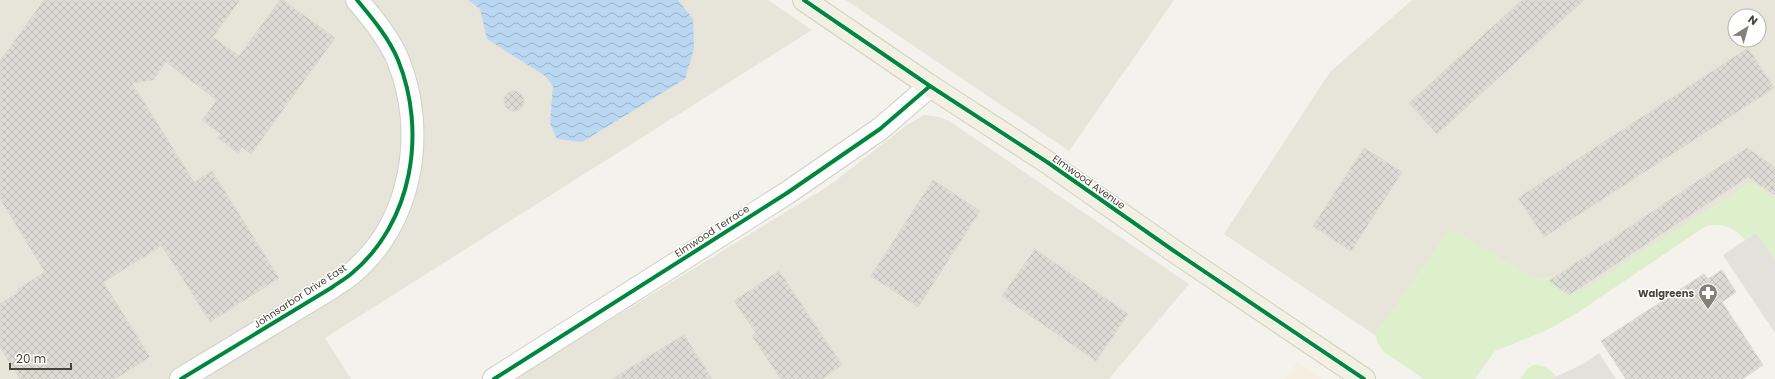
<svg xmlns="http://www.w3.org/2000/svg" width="1775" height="379" font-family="Poppins,sans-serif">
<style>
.residential{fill:#e7e4da;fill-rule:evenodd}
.commercial{fill:#f6efdf}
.green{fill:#deefcb}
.parking{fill:#e2e1dc}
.water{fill:url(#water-waves)}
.building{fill:url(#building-cross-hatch);stroke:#dcd9d2}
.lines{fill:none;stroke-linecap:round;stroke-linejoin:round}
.minor-casing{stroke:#d1cfca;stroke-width:24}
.primary-casing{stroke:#d6d0b9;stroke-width:24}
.minor{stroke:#fdfdfc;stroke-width:22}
.primary{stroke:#f2efe4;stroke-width:22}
.cycleway-casing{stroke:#fff;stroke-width:6}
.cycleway{stroke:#00873e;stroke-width:4}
.labels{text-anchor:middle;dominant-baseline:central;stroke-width:3;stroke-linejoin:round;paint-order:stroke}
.street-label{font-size:10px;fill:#4a4437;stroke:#fff}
.poi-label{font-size:10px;font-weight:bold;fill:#4a4437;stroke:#fff;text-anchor:end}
</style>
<defs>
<pattern id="water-waves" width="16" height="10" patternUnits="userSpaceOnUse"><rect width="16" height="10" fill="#bbd8f3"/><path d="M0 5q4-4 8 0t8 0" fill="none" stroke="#9ab1c6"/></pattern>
<pattern id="building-cross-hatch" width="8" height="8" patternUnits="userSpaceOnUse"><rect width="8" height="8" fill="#dddbd5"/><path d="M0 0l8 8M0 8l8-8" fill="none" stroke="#bfbdb7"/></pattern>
</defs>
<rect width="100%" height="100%" fill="#f3f2ed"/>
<!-- residential -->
<g class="residential">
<polygon points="0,0 768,0 812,30 325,338 351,379 0,379"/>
<polygon points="846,0 1174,0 1069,151"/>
<path d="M1412 0H1775V205L1750 188 1558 309 1384 341 1224 234 1330 72ZM1735 16H1759V40H1735Z"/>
<polygon points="924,115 939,117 949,121 1189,284 1109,379 514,379 830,185 907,125"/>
</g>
<!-- commercial -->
<polygon class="commercial" points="1298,362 1322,379 1285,379"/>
<!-- green -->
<g class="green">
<path d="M1751 182 1775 198V260L1756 233 1745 240C1732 226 1725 223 1706 226L1574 315 1545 331 1495 351 1475 379H1424L1384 352 1377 343 1376 333 1449 230 1465 237 1534 278 1562 275 1583 290Z"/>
<path d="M1533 365C1543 365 1549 368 1556 376L1551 379H1520L1527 369Z"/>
</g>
<!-- parking -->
<g class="parking">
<polygon points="1756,233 1775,260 1775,333 1723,255"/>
<polygon points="1599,353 1616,379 1551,379 1585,363"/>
</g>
<!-- water -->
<polygon class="water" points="468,0 678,0 693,19 694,49 685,79 582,142 557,139 550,123 553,86 545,76 487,39 480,9"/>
<!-- building -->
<g class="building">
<polygon points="44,0 240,0 213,37 239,56 280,0 283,0 335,38 251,154 242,147 238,153 218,138 221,134 202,120 217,100 166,62 153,80 132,83 194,182 212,171 279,278 210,322 162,246 103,282 150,357 115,379 20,379 0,347 0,304 19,292 18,289 45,272 0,199 0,61"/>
<polygon points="1522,0 1584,0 1437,134 1409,103"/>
<polygon points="1748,48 1774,88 1544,237 1518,198"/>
<circle cx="514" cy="101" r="10"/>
<polygon points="1364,148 1402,172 1351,251 1313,226"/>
<polygon points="1747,148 1775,167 1775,195 1748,177 1569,295 1549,281"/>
<polygon points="933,180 980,211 918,307 871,276"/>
<polygon points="1035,249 1128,314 1096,361 1002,296"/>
<polygon points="1722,270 1736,292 1722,302 1763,365 1742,379 1626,379 1601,341 1704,274 1708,279"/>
<polygon points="779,271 842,365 822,379 781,379 752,336 756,333 734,301"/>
<polygon points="684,335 712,379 612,379"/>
</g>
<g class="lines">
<!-- minor casing -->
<g class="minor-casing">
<g id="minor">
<path d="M181 379 331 288C338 283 345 279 351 274 413 223 427 131 398 60 389 38 372 18 357 0"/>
<polyline points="494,379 787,193 880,129 930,86"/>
</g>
</g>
<!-- primary casing -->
<g class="primary-casing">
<polyline id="primary" points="804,0 930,86 1047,162 1174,251 1364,379"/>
</g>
<!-- minor -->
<use href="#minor" class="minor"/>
<!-- primary -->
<use href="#primary" class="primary"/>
<!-- cycleway casing -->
<g class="cycleway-casing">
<g id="cycleway">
<polyline points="804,0 930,86 1047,162 1174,251 1364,379"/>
<path d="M181 379 331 288C338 283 345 279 351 274 413 223 427 131 398 60 389 38 372 18 357 0"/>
<polyline points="494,379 787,193 880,129 930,86"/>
</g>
</g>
<!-- cycleway -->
<use href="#cycleway" class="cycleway"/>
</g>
<!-- icons -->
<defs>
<g id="pharmacy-pin" transform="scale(1)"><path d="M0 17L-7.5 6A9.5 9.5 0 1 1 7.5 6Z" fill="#858177" stroke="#fff"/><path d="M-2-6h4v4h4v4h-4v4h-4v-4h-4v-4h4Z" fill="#fff"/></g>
</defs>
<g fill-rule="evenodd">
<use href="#pharmacy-pin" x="1708" y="293"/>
</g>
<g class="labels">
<!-- street labels -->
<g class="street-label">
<text transform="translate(1089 182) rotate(35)">Elmwood Avenue</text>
<text transform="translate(712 231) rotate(-33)">Elmwood Terrace</text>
<text transform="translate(300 296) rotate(-33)">Johnsarbor Drive East</text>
</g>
<!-- poi labels -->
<g class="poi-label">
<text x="1694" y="293">Walgreens</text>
</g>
</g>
<!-- north arrow -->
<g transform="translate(1747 28) rotate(37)"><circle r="19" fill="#ffffff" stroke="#b7b4af"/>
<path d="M0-3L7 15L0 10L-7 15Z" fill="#858177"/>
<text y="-6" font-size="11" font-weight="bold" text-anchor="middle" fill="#4a4437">N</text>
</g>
<!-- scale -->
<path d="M10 363v6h61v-6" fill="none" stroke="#4a4437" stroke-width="2"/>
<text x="16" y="363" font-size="12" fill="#4a4437" stroke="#ffffff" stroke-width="3" paint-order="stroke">20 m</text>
</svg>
